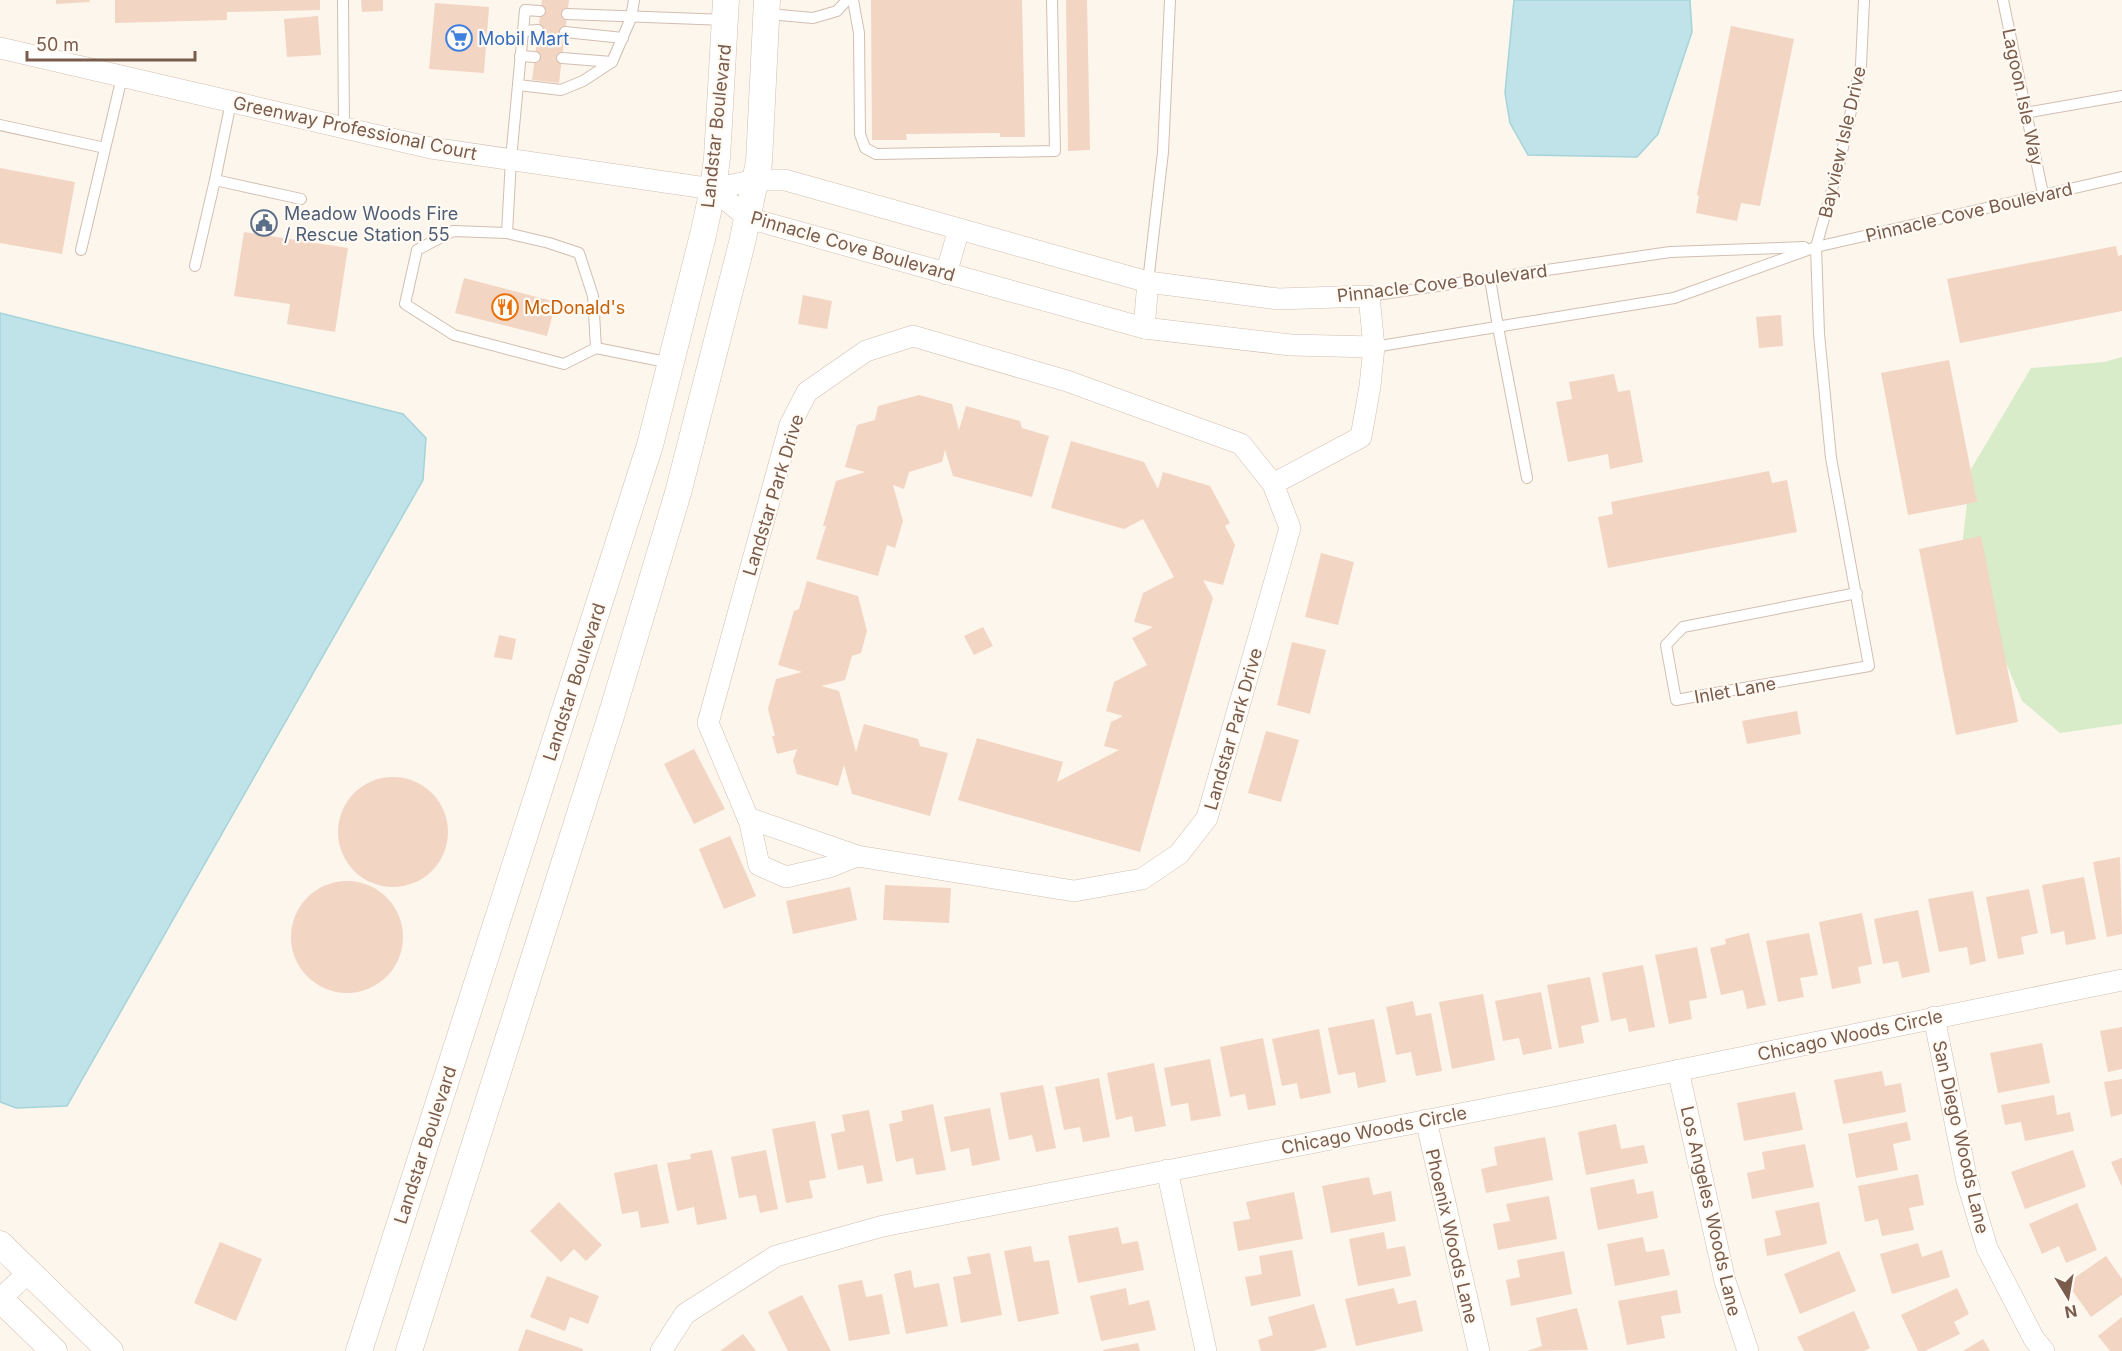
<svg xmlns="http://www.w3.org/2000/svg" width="2122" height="1351" font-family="Inter,sans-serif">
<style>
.green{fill:#d8ecc9}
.water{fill:#bfe3e8;stroke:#a5d3da;stroke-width:1.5}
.building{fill:#f3d5c3}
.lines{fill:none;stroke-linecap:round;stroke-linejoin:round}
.service-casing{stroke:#d1beb0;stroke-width:12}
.minor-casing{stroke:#d1beb0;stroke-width:22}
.tertiary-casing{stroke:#d1beb0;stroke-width:27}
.service{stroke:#fff;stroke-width:10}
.minor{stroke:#fff;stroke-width:21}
.tertiary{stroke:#fff;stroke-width:26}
.labels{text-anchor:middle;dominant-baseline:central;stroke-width:4.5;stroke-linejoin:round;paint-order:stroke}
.shop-label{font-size:18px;fill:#366cbe;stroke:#fffaf3;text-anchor:start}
.street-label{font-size:18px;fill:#7a5c4d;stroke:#fffaf3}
.service-label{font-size:18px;fill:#4e5e75;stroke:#fffaf3;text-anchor:start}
.food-label{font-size:18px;fill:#c56008;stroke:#fffaf3;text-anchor:start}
</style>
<rect width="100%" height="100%" fill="#fdf6ec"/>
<!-- green -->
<polygon class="green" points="2122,357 2122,724 2060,733 2022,701 1961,555 1971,469 2031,368 2104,362"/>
<!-- water -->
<g class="water">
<polygon points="1514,0 1690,0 1692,32 1658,134 1637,157 1528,155 1510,123 1505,93"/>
<polygon points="0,313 403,414 426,438 423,480 67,1106 16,1108 0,1102"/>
</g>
<!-- building -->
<g class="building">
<polygon points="56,0 89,0 90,2 56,4"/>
<polygon points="115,0 320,0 320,10 227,12 227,20 115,23"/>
<polygon points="361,0 383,0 383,11 362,12"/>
<polygon points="542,0 569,0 559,83 532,80"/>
<polygon points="871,0 1022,0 1025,137 1000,137 1000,133 906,134 907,140 872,140"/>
<polygon points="1066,0 1087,0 1090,150 1068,151"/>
<polygon points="435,3 489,7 484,73 429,69"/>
<polygon points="318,16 321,55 287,57 284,19"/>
<polygon points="1731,26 1794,39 1760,206 1741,203 1737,221 1696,213 1699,196 1697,195"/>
<polygon points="0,168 75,182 62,254 0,243"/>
<polygon points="244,232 348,248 335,332 287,324 290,304 234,296"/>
<polygon points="2116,246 2118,256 2122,255 2122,311 1960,343 1947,279"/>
<polygon points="464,278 556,302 547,336 455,313"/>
<polygon points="803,295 832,301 827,329 798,324"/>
<polygon points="1781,315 1783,346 1759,348 1756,317"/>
<polygon points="1949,360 1977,502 1908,515 1881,373"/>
<polygon points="1614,374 1618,392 1630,390 1643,462 1610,469 1608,454 1568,462 1556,402 1572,399 1569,382"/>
<polygon points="919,395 952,404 959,430 966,406 1020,421 1022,428 1049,436 1032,497 953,476 945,450 942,462 909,472 904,489 893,485 903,521 895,548 887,545 878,576 816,559 826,526 823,526 836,481 865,472 845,467 857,425 875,420 878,406"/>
<polygon points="1071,441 1144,462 1158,489 1163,472 1210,486 1230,523 1225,526 1235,545 1223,585 1203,580 1213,598 1140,852 958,800 977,738 1063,762 1057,782 1119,750 1104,746 1111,722 1123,716 1106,711 1114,682 1147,665 1132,638 1153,627 1134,622 1143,593 1174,577 1143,519 1124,529 1051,508"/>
<polygon points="1769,471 1772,483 1787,480 1797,532 1608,568 1598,517 1613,514 1611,502"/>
<polygon points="1981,536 2018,722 1956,735 1919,549"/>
<polygon points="1321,553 1354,562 1338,625 1305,617"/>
<polygon points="807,581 858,596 867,631 861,653 852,656 845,680 821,686 839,691 856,752 864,724 918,739 920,746 948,753 930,816 852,794 844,765 838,786 797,774 793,761 797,749 777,754 772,736 775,736 768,709 776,679 802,672 778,665 794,611 799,609"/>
<polygon points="983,627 993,646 974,655 964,636"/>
<polygon points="499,635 516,639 512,660 494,657"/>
<polygon points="1292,642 1326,650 1310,714 1277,705"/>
<polygon points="1797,711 1801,734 1747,744 1742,721"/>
<polygon points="1266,731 1299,740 1281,802 1248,793"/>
<polygon points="694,749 725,809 694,824 664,764"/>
<circle cx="393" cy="832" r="55"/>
<polygon points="730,836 756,896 724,909 699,849"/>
<polygon points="2120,857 2122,934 2107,937 2093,862"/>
<polygon points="2084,877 2096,939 2066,945 2064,931 2051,934 2042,885"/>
<circle cx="347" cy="937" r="56"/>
<polygon points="885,885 951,888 949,923 883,920"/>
<polygon points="850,887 857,920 793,934 786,901"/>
<polygon points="2029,889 2038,933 2021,937 2024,954 1998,959 1986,897"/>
<polygon points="1973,891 1986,961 1970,965 1967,947 1939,952 1928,899"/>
<polygon points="1918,910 1930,972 1902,978 1898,961 1883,964 1874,919"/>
<polygon points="1862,913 1872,964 1858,967 1861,983 1832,989 1819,922"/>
<polygon points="1749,933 1766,1005 1747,1009 1743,990 1721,995 1710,948 1726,944 1725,939"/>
<polygon points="1809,933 1818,975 1800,978 1804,997 1778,1002 1766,941"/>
<polygon points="1697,947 1707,998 1689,1001 1692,1019 1669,1024 1655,955"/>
<polygon points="1643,965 1655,1027 1629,1032 1626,1018 1611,1021 1602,973"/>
<polygon points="1590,977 1599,1022 1581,1026 1584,1043 1559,1048 1547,985"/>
<polygon points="1541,992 1552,1049 1523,1055 1519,1038 1503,1041 1495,1001"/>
<polygon points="1483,994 1495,1060 1452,1069 1439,1002"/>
<polygon points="1413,1001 1416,1016 1431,1013 1442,1071 1416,1076 1411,1052 1396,1055 1386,1007"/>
<polygon points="1374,1019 1386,1082 1358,1088 1355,1072 1338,1075 1328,1028"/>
<polygon points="2122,1027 2122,1069 2108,1072 2100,1031"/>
<polygon points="1319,1029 1331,1093 1300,1099 1297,1083 1282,1086 1272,1039"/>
<polygon points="1263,1038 1276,1105 1248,1110 1245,1094 1230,1097 1220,1047"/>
<polygon points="2042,1043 2050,1083 1998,1093 1990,1053"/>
<polygon points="1210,1059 1221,1116 1191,1121 1188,1103 1171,1106 1164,1068"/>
<polygon points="1154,1063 1166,1126 1135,1132 1132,1116 1116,1120 1107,1073"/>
<polygon points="1882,1071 1885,1086 1901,1083 1906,1112 1843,1124 1834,1080"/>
<polygon points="1099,1078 1110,1137 1083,1142 1080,1127 1064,1130 1055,1087"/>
<polygon points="2122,1079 2122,1114 2111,1117 2104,1082"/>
<polygon points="1043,1085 1056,1148 1036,1152 1032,1135 1009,1140 1000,1093"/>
<polygon points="1795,1092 1803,1130 1744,1141 1737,1103"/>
<polygon points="2054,1095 2057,1115 2070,1112 2074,1131 2025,1141 2021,1122 2005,1125 2001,1105"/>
<polygon points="933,1104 946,1170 916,1175 913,1158 896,1162 889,1124 903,1121 901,1111"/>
<polygon points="990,1108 1000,1160 972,1166 969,1148 951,1152 944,1117"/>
<polygon points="869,1110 883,1181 867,1184 863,1165 838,1170 831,1134 845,1131 842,1115"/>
<polygon points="815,1121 826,1178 809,1181 813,1198 786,1203 772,1129"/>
<polygon points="1907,1122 1911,1140 1893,1144 1898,1170 1856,1178 1848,1134"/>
<polygon points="1616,1124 1621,1149 1644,1145 1648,1163 1586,1175 1578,1132"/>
<polygon points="1545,1137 1553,1180 1486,1193 1481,1169 1497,1165 1494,1147"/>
<polygon points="1805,1144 1814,1187 1752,1199 1747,1173 1765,1169 1762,1152"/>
<polygon points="712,1150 727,1219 697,1225 694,1207 677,1211 667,1163 691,1159 690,1154"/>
<polygon points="766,1150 778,1209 760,1213 756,1195 739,1198 731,1157"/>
<polygon points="2073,1150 2086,1187 2025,1209 2011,1172"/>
<polygon points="2122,1158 2122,1187 2111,1162"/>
<polygon points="657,1164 669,1223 641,1228 638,1211 622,1214 614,1173"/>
<polygon points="1918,1174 1924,1205 1909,1208 1914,1230 1882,1236 1878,1219 1865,1222 1858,1186"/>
<polygon points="1369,1177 1373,1195 1391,1191 1396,1221 1331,1233 1322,1186"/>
<polygon points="1634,1179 1637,1194 1653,1191 1658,1218 1598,1230 1590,1188"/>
<polygon points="1294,1192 1303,1239 1238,1251 1233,1222 1250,1219 1246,1202"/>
<polygon points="1549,1196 1557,1239 1498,1250 1493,1224 1510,1221 1506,1204"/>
<polygon points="559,1202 602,1245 586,1261 574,1249 561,1262 530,1231"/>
<polygon points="1819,1202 1827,1244 1767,1256 1764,1239 1781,1235 1775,1211"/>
<polygon points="2077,1203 2097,1250 2066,1263 2059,1246 2042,1254 2029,1224"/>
<polygon points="1118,1227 1122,1244 1138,1241 1144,1270 1078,1283 1068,1236"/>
<polygon points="1384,1232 1387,1249 1405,1246 1411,1276 1358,1286 1349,1239"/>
<polygon points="1643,1237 1646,1252 1664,1249 1670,1275 1615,1286 1607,1244"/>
<polygon points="220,1242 262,1259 236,1321 194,1303"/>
<polygon points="1918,1243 1922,1257 1942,1250 1950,1277 1892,1294 1880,1254"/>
<polygon points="1031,1246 1034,1262 1049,1260 1059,1314 1018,1322 1004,1251"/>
<polygon points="1292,1250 1301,1296 1251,1306 1245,1277 1262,1274 1259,1256"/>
<polygon points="1564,1251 1572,1294 1511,1306 1506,1280 1520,1277 1517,1260"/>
<polygon points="1839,1251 1856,1291 1800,1314 1784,1274"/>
<polygon points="990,1253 1002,1315 961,1323 953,1277 971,1274 967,1257"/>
<polygon points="2106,1256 2122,1279 2122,1295 2091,1317 2067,1283"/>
<polygon points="911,1270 914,1288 939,1283 948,1326 906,1334 894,1274"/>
<polygon points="547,1276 599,1296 588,1324 570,1317 565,1331 530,1317"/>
<polygon points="862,1280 866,1297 882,1294 890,1334 849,1341 838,1285"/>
<polygon points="1126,1288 1129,1305 1149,1300 1156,1330 1101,1341 1090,1296"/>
<polygon points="1394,1288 1398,1304 1416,1300 1423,1331 1356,1346 1345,1299"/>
<polygon points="1957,1288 1969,1314 1954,1322 1960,1334 1925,1351 1918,1351 1901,1315"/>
<polygon points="1677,1290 1681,1313 1661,1316 1665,1338 1627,1345 1618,1301"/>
<polygon points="802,1295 831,1351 788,1351 768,1312"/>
<polygon points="1314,1304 1327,1347 1313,1351 1261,1351 1258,1340 1273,1335 1268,1317"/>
<polygon points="1577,1308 1588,1350 1527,1351 1542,1346 1536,1318"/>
<polygon points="1854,1311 1870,1348 1864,1351 1804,1351 1797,1337"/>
<polygon points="2122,1317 2122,1351 2110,1351 2098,1336"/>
<polygon points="526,1329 583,1349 583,1351 518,1351"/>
<polygon points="743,1334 756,1351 720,1351"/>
<polygon points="1983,1339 1990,1351 1963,1351"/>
<polygon points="1138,1343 1140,1351 1103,1351 1103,1350"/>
</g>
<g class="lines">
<!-- service casing -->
<g class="service-casing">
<g id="service">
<polyline points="343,0 344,128"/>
<polyline points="853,0 859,33 860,134 865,148 876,154 1055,151 1052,0"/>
<polyline points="2003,0 2043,194"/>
<polyline points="567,14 726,20"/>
<polyline points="768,14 813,18 837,11 847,0"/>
<polyline points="523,31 538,30"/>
<polyline points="565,32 623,38"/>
<polyline points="520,56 535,57"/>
<polyline points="562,58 612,62"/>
<polyline points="518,85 561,90 583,81 612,62 631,18 634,0"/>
<polyline points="231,102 215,180 301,199"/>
<polyline points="2025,113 2122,96"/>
<polyline points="0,125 105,148"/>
<polyline points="507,233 511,159 525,10 540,11"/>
<polyline points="81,250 122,77"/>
<polyline points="195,266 215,180"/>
<polyline points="1490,279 1498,327 1527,478"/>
<polyline points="1148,282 1163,152 1170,0"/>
<polyline points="1369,296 1670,252 1804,247"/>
<polyline points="1374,347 1674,298 1816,247 2122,177"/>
<polyline points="596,348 593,296 579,253 549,243 507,233 453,231 417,250 405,304 454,335 564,364 596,348 671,363"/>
<polyline points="1857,593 1683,627 1666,645 1676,700 1869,666 1831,458 1819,334 1816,247 1840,161 1861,65 1864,0"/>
</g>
</g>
<!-- minor casing -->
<g class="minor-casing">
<g id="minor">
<polyline points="0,48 431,148 713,189 756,180 785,180 1148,282 1278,299 1369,296 1374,347 1370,386 1361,437 1273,484 1290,528 1207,818 1179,854 1142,879 1074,891 857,856 829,867 786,877 759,865 750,823 708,723 790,425 807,392 866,351 913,336 1067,381 1241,444 1273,484"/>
<polyline points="713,189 748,218 1144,328 1291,345 1374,347"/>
<polyline points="946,274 959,229"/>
<polyline points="1144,328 1148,282"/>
<polyline points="748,818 857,856"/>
<polyline points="1934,1017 1967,1181 1987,1248 2034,1339 2044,1351"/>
<polyline points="1678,1070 1725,1281 1748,1351"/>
<polyline points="1426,1120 1479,1351"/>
<polyline points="1167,1170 1206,1351"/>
<polyline points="0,1299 29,1272"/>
<polyline points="661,1351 685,1314 776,1256 883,1226 1553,1096 2122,980"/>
</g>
</g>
<!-- tertiary casing -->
<g class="tertiary-casing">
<g id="tertiary">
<polyline points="0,1244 110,1351"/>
<polyline points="0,1299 54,1351"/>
<polyline points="359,1351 650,445 703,235 713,189 717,158 726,0"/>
<polyline points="409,1351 611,716 678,493 742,243 759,162 767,0"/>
</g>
</g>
<!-- service -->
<use href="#service" class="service"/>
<!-- minor -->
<use href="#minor" class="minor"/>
<!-- tertiary -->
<use href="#tertiary" class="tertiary"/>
</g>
<!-- icons -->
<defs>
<g id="supermarket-ring" transform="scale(1.35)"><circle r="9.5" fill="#fffaf3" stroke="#3f7fe0" stroke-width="1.5"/><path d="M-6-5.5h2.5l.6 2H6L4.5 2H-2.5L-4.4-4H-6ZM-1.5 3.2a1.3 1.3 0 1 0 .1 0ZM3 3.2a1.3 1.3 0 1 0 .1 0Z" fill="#3f7fe0"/></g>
<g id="civic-ring" transform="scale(1.35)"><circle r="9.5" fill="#fffaf3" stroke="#5c6f8a" stroke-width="1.5"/><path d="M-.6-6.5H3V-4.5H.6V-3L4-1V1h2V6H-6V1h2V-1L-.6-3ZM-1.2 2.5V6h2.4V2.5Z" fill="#5c6f8a"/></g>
<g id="restaurant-ring" transform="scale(1.35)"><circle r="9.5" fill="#fffaf3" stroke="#e8710a" stroke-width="1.5"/><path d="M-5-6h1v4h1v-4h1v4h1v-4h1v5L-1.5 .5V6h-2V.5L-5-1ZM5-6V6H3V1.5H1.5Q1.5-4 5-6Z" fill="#e8710a"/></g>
</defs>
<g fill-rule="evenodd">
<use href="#supermarket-ring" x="459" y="38"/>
<use href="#civic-ring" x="264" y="223"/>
<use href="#restaurant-ring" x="505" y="307"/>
</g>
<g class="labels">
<!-- shop labels -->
<g class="shop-label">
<text x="478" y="38">Mobil Mart</text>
</g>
<!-- street labels -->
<g class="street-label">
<text transform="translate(2023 97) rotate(78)">Lagoon Isle Way</text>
<text transform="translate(716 126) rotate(-84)">Landstar Boulevard</text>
<text transform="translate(355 128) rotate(12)">Greenway Professional Court</text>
<text transform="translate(1842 142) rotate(-77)">Bayview Isle Drive</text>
<text transform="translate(1969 212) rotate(-13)">Pinnacle Cove Boulevard</text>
<text transform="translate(853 246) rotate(16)">Pinnacle Cove Boulevard</text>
<text transform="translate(1442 283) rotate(-7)">Pinnacle Cove Boulevard</text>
<text transform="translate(773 495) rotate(-73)">Landstar Park Drive</text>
<text transform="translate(574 682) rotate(-72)">Landstar Boulevard</text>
<text transform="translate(1735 690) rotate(-10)">Inlet Lane</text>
<text transform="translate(1233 729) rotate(-74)">Landstar Park Drive</text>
<text transform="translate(1850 1035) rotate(-12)">Chicago Woods Circle</text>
<text transform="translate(1374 1130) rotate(-11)">Chicago Woods Circle</text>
<text transform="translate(1961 1137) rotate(77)">San Diego Woods Lane</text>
<text transform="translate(425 1145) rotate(-72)">Landstar Boulevard</text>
<text transform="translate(1711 1211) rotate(77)">Los Angeles Woods Lane</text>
<text transform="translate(1452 1236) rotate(77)">Phoenix Woods Lane</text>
</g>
<!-- service labels -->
<g class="service-label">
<text x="284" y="213">Meadow Woods Fire<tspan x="284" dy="21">/ Rescue Station 55</tspan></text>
</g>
<!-- food labels -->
<g class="food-label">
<text x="524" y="307">McDonald's</text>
</g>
</g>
<!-- north arrow -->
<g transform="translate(2068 1297) rotate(169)" stroke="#fffaf3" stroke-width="4.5" paint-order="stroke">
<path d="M0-4.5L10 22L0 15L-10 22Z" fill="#7a5c4d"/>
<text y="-9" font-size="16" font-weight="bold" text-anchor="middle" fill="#7a5c4d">N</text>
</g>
<!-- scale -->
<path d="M27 51v9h168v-9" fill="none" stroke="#7a5c4d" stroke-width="3"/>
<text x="36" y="51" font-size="18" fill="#7a5c4d" stroke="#fffaf3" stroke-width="4.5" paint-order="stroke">50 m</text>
</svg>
